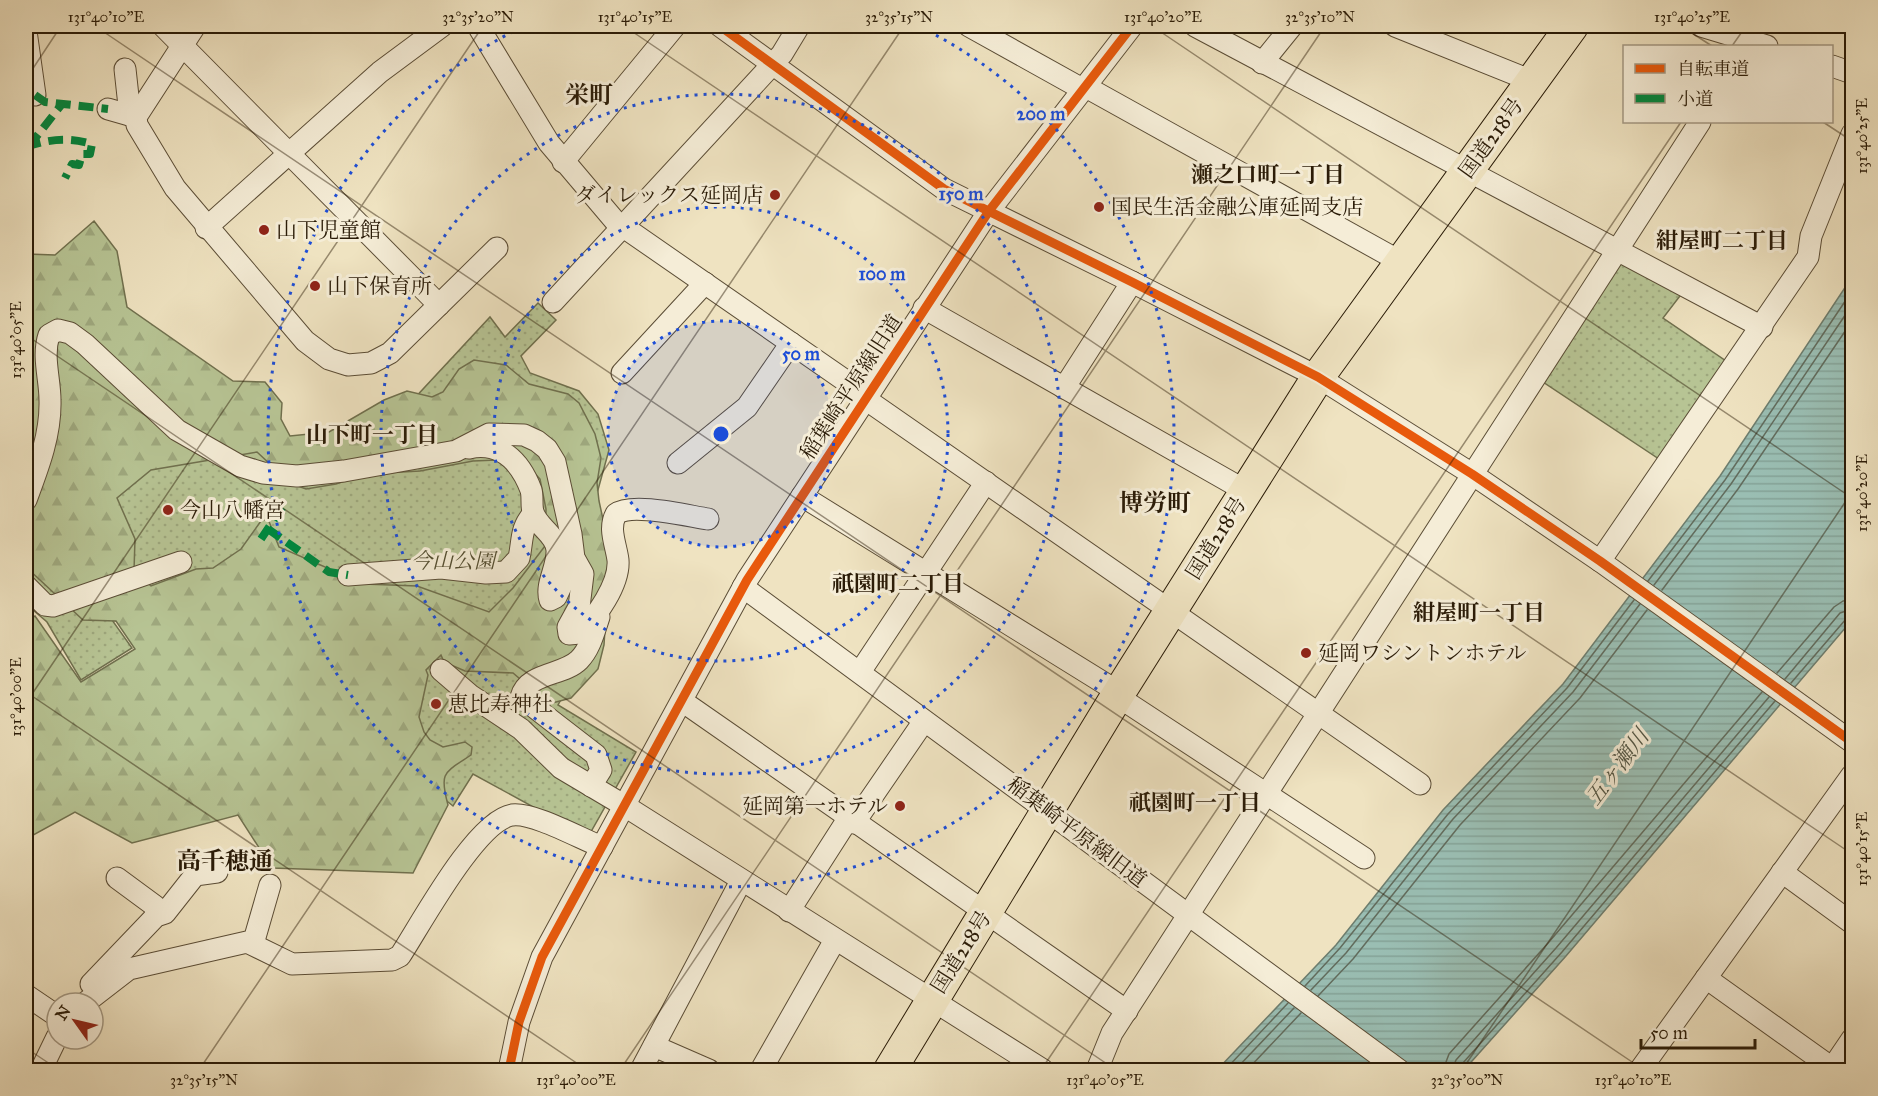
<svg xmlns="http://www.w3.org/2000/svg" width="1878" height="1096" font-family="'IM FELL Great Primer','Noto Serif JP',serif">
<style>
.grass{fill:url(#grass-dots);stroke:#70704e;stroke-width:1.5}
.forest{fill:url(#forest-firs);stroke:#70704e;stroke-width:1.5;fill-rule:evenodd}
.water{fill:url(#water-rules);stroke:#6d7d6e;stroke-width:1.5}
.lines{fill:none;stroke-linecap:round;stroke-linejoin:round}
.shore{stroke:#626c5d;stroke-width:1.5}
.minor-casing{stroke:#5b4d36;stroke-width:23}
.highway-casing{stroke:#2a1b07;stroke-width:34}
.minor{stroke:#f5edd7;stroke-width:21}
.highway{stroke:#efe3c1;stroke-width:32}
.quiet{stroke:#00873e;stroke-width:8;stroke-dasharray:15 8;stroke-linecap:butt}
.cycleway-casing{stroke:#f5edd7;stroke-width:13}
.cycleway{stroke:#e8590c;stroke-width:9}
.ticks{fill:none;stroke:#2a1b07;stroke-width:1.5;stroke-opacity:0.45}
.ring{fill:none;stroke:#1d4ed8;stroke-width:3;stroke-dasharray:3 6}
.poi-dot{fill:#8f2418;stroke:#f5edd7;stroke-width:2}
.labels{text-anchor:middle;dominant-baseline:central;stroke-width:6;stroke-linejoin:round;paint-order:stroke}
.street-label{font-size:21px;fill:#2a1b07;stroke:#f5edd7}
.poi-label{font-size:21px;fill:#2a1b07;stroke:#f5edd7;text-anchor:start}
.park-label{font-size:21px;font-style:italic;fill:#544e31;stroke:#f5edd7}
.neighbourhood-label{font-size:22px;font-weight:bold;fill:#2a1b07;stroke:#f5edd7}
.water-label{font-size:22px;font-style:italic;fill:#515443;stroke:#f5edd7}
.quarter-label{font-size:24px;font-weight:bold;fill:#2a1b07;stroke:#f5edd7}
.centre{fill:#1d4ed8;stroke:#f5edd7;stroke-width:3}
.ring-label{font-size:18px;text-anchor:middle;font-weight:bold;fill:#1d4ed8;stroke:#f5edd7;stroke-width:6;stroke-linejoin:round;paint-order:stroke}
.neatline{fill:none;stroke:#2a1b07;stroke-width:2}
.ticks-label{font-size:15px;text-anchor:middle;fill:#2a1b07}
</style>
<defs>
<pattern id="grass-dots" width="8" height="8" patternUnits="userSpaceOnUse" patternTransform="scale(1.5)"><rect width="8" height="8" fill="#b7c494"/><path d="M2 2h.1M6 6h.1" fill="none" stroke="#9ea87e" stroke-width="1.8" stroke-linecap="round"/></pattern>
<pattern id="forest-firs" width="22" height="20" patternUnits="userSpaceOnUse" patternTransform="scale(1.5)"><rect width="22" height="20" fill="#b7c494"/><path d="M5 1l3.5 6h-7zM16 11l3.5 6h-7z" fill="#9ea87e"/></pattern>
<pattern id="water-rules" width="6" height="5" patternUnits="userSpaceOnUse" patternTransform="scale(1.5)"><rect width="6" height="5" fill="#9abeb3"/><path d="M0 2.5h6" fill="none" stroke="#85a398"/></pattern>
</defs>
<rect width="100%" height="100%" fill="#efe3c1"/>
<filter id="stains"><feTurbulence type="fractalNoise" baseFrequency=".00333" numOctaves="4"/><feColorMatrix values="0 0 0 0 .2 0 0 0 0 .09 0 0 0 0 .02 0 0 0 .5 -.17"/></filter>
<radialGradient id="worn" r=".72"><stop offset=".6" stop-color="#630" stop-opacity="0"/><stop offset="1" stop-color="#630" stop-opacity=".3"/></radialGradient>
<!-- grass -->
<g class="grass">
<polygon points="1628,260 1683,292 1663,318 1726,361 1662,461 1540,380 1611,267"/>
<polygon points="538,303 556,320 521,356 530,373 579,391 598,414 609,450 596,497 595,638 558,705 636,752 588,837 473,774 453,806 411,772 353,678 112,620 132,648 81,680 47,622 26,604 26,430 36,322 278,455 397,417 490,317 505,337"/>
</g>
<!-- forest -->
<path class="forest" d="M94 221 117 251 127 307 233 381 265 382 282 403 281 419 290 436 329 432 384 400 407 391 432 397 443 392 459 369 474 360 506 365 529 384 568 394 579 403 595 434 601 458 597 483 599 501 610 551 604 645 598 669 571 698 545 705 534 691 513 673 465 671 444 662 441 655 426 670 428 675 419 717 424 732 430 740 443 747 465 742 472 747 471 755C444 773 439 772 448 805L413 873 272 868 238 815 132 843 75 812 26 839V621L35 616 81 682 135 649 116 621 83 620 26 567V399L28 371 26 343 33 319H26V249L27 254 55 255ZM257 452 272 466 275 478 306 489 336 484 365 474 420 471 473 461 497 460 528 466 540 479 546 509 545 546 513 588 489 612 417 586 364 584 279 547 268 519 261 521 241 549 213 568 196 569 151 586 134 571 135 539 117 498 151 470Z"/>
<!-- water -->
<polygon class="water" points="1852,277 1852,620 1566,956 1464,1070 1217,1070 1336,945 1443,810 1563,684 1720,476"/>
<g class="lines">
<!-- shore -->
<g class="shore">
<polyline points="1648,581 1725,480 1852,291"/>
<polyline points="1654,585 1731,484 1852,305"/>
<polyline points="1662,590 1738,489 1852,321"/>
<polyline points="1777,673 1834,607 1843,601 1852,600"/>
<polyline points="1785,679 1840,613 1852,609"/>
<polyline points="1791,683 1846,619 1852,616"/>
<polyline points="1305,986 1340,948 1448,814 1567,688 1634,600"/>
<polyline points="1311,990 1346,953 1453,819 1573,692 1640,604"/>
<polyline points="1318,996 1353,959 1460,825 1580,698 1647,610"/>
<polyline points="1225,1070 1288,1003"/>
<polyline points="1235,1070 1294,1008"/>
<polyline points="1247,1070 1301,1013"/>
<polyline points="1443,1070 1449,1054 1549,942 1762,692"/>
<polyline points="1452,1070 1456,1060 1556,948 1769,697"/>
<polyline points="1460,1070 1462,1064 1562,952 1775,701"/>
</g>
<!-- minor casing -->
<g class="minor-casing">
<g id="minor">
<polyline points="163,26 439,305"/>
<polyline points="195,26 136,117 137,125 175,188 305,341 329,359 348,365 371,363 390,353 497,248"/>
<polyline points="478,26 549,143 615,221 866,395"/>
<polyline points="720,26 944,189 1132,282 1318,377 1472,474 1600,561 1852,742"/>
<polyline points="969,26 1084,90"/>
<polyline points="1195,26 1762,327"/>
<polyline points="1395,26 1532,81"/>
<polyline points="1701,26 1767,46"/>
<polyline points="26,31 35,95"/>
<polyline points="1262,63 1292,26"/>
<polyline points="1832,66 1852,73"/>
<polyline points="125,69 130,115"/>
<polyline points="1086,87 1401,262"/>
<polyline points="108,109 136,117"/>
<polyline points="563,162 675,26"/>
<polyline points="206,228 380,72 442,26"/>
<polyline points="553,302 782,54 799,26"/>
<polyline points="924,308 1246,491"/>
<polyline points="622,373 705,283"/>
<polyline points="1064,388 1132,282"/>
<polyline points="864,398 1420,784"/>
<path d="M469 448C500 441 520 461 531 490 533 497 531 505 533 512 537 527 556 534 557 550 558 567 545 584 550 600L556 597 574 558"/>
<polyline points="678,463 747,407 791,343"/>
<polyline points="802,496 1120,693"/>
<path d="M26 500C38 468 51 435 50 400 50 379 42 356 49 335L58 330 70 333 85 344 177 430 240 466 263 473 297 476 344 471 456 451 489 434 524 435 537 441 547 449 555 462 571 534 574 558 583 574 579 607 568 627 569 634 580 633C596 617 620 584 618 560 616 544 608 529 616 514 632 502 688 516 708 519"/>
<polyline points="1600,561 1808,257 1811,236 1852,134"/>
<path d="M348 575 441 568 486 573 506 572 519 558C523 540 520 529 533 514"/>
<polyline points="26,586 45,605 53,606 181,562"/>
<polyline points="743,587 1399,1070"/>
<polyline points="441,670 470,695 521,729 561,768 625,806 1043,1070"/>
<polyline points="860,672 986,482"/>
<polyline points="1117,696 1364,858"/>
<polyline points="682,701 1127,1011"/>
<path d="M591 786 601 770 596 755 521 697C528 672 563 676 579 660 590 649 594 632 599 617"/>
<polyline points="854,823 924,721"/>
<polyline points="1782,872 1852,923"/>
<polyline points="117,878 155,906 156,916"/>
<polyline points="789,911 848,819"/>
<polyline points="253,944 270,885"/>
<polyline points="1706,978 1835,1070"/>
<polyline points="91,984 156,916 165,913 195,875 217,872"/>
<polyline points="26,995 57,1016"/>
<path d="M85 1003 129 969 247 942 292 964 392 960 400 956C421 924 476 821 512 815 533 812 581 839 602 847"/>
<polyline points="654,1046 709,1070"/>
<polyline points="41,1070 57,1037"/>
<polyline points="509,1070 519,1022 542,957 747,580 989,211 1132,26"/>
<polyline points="641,1070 741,881"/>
<polyline points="761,1070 835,940"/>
<polyline points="1097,1070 1112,1033 1700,122"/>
<polyline points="1640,1070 1852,775"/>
<polyline points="1831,1070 1852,1039"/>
</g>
</g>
<!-- highway casing -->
<g class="highway-casing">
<polyline id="highway" points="890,1070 1117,696 1318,377 1572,26"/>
</g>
<!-- minor -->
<use href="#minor" class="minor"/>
<!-- highway -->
<use href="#highway" class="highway"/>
<!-- quiet -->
<g class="quiet">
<polyline points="35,95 45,102 108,109"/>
<polyline points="29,146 62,104"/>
<path d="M26 147C50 139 67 137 92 144L90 154H82L79 165 72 164 65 178"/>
<polyline points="268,529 329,572 348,575"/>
<polyline points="261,539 286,502"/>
</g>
<!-- cycleway casing -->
<g class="cycleway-casing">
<g id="cycleway">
<polyline points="720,26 944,189 1132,282 1318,377 1472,474 1600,561 1852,742"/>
<polyline points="509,1070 519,1022 542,957 747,580 989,211 1132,26"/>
</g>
</g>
<!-- cycleway -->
<use href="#cycleway" class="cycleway"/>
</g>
<!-- ticks -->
<path class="ticks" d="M95 26 1644 1070M624 26 1852 854M1152 26 1852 498M1681 26 1712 46M1732 46 1746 26M26 79 61 26M1823 122 1852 141M26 335 1116 1070M26 692 587 1070M26 703 483 26M26 1048 59 1070M199 1070 904 26M620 1070 1325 26M1041 1070 1681 122M1462 1070 1852 492"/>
<!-- distance rings -->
<circle cx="721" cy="434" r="113" fill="#1d4ed8" fill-opacity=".12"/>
<g class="ring">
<circle cx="721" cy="434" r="113"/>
<circle cx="721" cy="434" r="227"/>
<circle cx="721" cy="434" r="340"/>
<path d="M920 27A453 453 0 1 1 522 27"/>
</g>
<!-- markers -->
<g class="poi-dot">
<circle cx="775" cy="195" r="6"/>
<circle cx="1099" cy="207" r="6"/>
<circle cx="264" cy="230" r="6"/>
<circle cx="315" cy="286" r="6"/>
<circle cx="168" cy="510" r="6"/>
<circle cx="1306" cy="653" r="6"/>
<circle cx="436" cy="704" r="6"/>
<circle cx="900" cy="806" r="6"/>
</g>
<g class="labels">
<!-- street labels -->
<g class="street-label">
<text transform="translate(1491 138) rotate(-54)">国道218号</text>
<text transform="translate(851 387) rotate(-57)">稲葉崎平原線旧道</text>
<text transform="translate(1216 538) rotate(-58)">国道218号</text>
<text transform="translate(1077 832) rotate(37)">稲葉崎平原線旧道</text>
<text transform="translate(961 952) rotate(-58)">国道218号</text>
</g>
<!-- poi labels -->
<g class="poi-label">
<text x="763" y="195" text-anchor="end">ダイレックス延岡店</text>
<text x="1111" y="207">国民生活金融公庫延岡支店</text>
<text x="276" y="230">山下児童館</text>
<text x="327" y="286">山下保育所</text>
<text x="180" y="510">今山八幡宮</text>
<text x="1318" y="653">延岡ワシントンホテル</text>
<text x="448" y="704">恵比寿神社</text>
<text x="888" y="806" text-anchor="end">延岡第一ホテル</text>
</g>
<!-- park labels -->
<g class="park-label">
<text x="453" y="561">今山公園</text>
</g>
<!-- neighbourhood labels -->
<g class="neighbourhood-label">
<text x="1268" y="174">瀬之口町一丁目</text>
<text x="1722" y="240">紺屋町二丁目</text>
<text x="372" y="434">山下町一丁目</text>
<text x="898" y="583">祇園町二丁目</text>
<text x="1479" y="612">紺屋町一丁目</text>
<text x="1195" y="802">祇園町一丁目</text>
</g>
<!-- water labels -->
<g class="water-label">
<text transform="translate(1617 767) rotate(-53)">五ヶ瀬川</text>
</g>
<!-- quarter labels -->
<g class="quarter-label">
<text x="589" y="95">栄町</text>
<text x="1155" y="503">博労町</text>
<text x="225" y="861">高千穂通</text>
</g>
</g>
<circle cx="721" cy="434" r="9" class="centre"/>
<g class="ring-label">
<text x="1041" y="120">200 m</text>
<text x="961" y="200">150 m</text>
<text x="882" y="280">100 m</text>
<text x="801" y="360">50 m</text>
</g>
<!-- margin -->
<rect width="1878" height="1096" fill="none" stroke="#efe3c1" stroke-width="66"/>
<!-- legend -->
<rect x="1623" y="45" width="210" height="78" fill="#f5edd7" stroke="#a49984" stroke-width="1.5"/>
<rect x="1635" y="64" width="30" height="9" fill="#e8590c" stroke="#a49984" stroke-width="1.5"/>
<text x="1677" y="75" font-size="18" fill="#2a1b07">自転車道</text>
<rect x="1635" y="94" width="30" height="9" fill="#00873e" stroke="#a49984" stroke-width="1.5"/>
<text x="1677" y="105" font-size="18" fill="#2a1b07">小道</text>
<!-- north arrow -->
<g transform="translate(75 1021) rotate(304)"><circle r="28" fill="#f5edd7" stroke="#a49984" stroke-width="1.5"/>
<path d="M0-4.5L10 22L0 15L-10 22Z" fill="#8f2418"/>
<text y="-9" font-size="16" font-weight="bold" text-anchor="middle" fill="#2a1b07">N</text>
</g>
<!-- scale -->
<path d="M1641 1039v9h114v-9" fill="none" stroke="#2a1b07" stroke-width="3"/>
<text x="1650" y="1039" font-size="18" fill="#2a1b07" stroke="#f5edd7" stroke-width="4.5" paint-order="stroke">50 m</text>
<rect x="33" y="33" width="1812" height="1030" class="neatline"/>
<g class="ticks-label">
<text x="106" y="22">131°40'10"E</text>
<text x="478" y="22">32°35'20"N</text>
<text x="635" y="22">131°40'15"E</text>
<text x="899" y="22">32°35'15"N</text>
<text x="1163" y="22">131°40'20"E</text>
<text x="1320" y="22">32°35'10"N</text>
<text x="1692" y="22">131°40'25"E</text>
<text transform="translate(1862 136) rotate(-90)" y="5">131°40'25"E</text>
<text transform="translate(16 340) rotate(-90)" y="5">131°40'05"E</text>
<text transform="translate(1862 493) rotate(-90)" y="5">131°40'20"E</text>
<text transform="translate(16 697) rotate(-90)" y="5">131°40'00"E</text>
<text transform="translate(1862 849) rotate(-90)" y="5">131°40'15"E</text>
<text x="204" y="1085">32°35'15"N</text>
<text x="576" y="1085">131°40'00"E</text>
<text x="1105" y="1085">131°40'05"E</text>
<text x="1467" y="1085">32°35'00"N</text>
<text x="1633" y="1085">131°40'10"E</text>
</g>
<rect width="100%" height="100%" filter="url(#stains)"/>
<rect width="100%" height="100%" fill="url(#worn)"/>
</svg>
